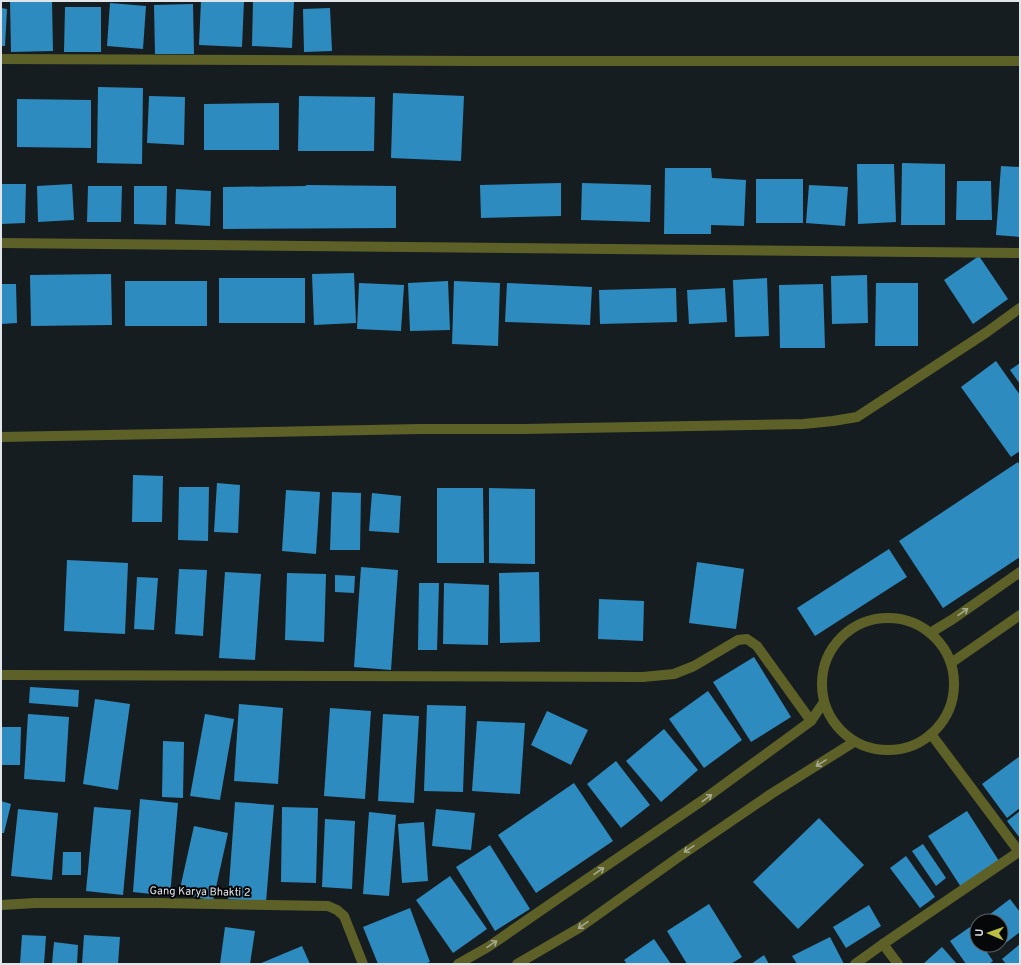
<svg xmlns="http://www.w3.org/2000/svg" width="1021" height="965" font-family="Overpass,sans-serif">
<style>
.building{fill:#2e8bc0}
.lines{fill:none;stroke-linecap:round;stroke-linejoin:round}
.street{stroke:#5e6127;stroke-width:10}
.oneway{stroke:#a6aa92}
.labels{text-anchor:middle;dominant-baseline:central;stroke-width:4;stroke-linejoin:round;paint-order:stroke}
.street-label{font-size:11px;fill:#e1e5e9;stroke:#050709}
</style>
<rect width="100%" height="100%" fill="#161d21"/>
<!-- building -->
<g class="building">
<polygon points="10,1 52,1 53,51 11,52"/>
<polygon points="201,1 244,1 242,47 199,45"/>
<polygon points="253,1 294,1 292,48 252,46"/>
<polygon points="110,3 146,6 143,49 107,46"/>
<polygon points="193,4 194,54 155,54 154,5"/>
<polygon points="65,7 101,7 101,52 64,52"/>
<polygon points="1,8 7,9 5,46 1,46"/>
<polygon points="330,8 332,51 304,52 303,9"/>
<polygon points="98,87 143,88 142,164 97,163"/>
<polygon points="393,93 464,96 461,161 391,158"/>
<polygon points="149,96 185,97 184,145 147,143"/>
<polygon points="299,96 375,97 374,151 298,151"/>
<polygon points="17,99 91,100 91,148 17,147"/>
<polygon points="279,103 279,150 204,150 204,104"/>
<polygon points="902,163 945,164 945,225 901,225"/>
<polygon points="857,164 894,164 896,222 858,224"/>
<polygon points="1001,166 1020,167 1020,237 996,235"/>
<polygon points="665,168 711,168 712,178 746,180 744,226 711,225 711,234 664,234"/>
<rect x="756" y="179" width="47" height="44"/>
<polygon points="957,181 991,181 992,220 956,220"/>
<polygon points="561,183 561,216 481,218 480,185"/>
<polygon points="582,183 651,185 650,222 581,220"/>
<polygon points="1,184 26,184 25,223 1,224"/>
<polygon points="72,184 74,220 38,222 37,186"/>
<polygon points="306,185 396,186 396,228 223,229 223,187 306,186"/>
<polygon points="809,185 848,187 845,226 806,223"/>
<polygon points="88,186 122,186 121,222 87,222"/>
<polygon points="134,186 167,186 166,225 134,224"/>
<polygon points="176,189 211,191 210,226 175,224"/>
<polygon points="979,256 1008,299 973,324 944,280"/>
<polygon points="354,273 356,323 314,325 312,274"/>
<polygon points="111,274 112,325 31,326 30,275"/>
<polygon points="867,275 868,323 832,324 831,276"/>
<rect x="219" y="278" width="86" height="45"/>
<polygon points="767,278 769,336 735,337 733,280"/>
<rect x="125" y="281" width="82" height="45"/>
<polygon points="448,281 450,330 410,331 408,283"/>
<polygon points="454,281 500,283 498,346 452,344"/>
<polygon points="359,283 404,285 401,331 357,329"/>
<polygon points="507,283 592,287 590,325 505,322"/>
<polygon points="876,283 918,283 918,346 875,346"/>
<polygon points="1,284 16,284 17,323 1,324"/>
<polygon points="823,284 825,348 780,348 779,285"/>
<polygon points="676,288 677,322 600,324 599,290"/>
<polygon points="725,288 727,322 689,324 687,290"/>
<polygon points="996,361 1020,395 1020,451 1011,457 961,387"/>
<polygon points="1020,363 1020,384 1010,370"/>
<polygon points="1018,462 1020,466 1020,557 943,608 899,541"/>
<polygon points="133,475 163,476 162,522 132,522"/>
<polygon points="217,483 240,485 238,533 214,532"/>
<polygon points="179,487 209,487 208,541 178,540"/>
<polygon points="437,488 483,488 484,563 437,563"/>
<polygon points="489,488 535,489 535,564 489,563"/>
<polygon points="286,490 320,492 316,554 282,551"/>
<polygon points="332,492 361,493 360,550 330,550"/>
<polygon points="372,493 401,496 399,533 369,531"/>
<polygon points="889,549 907,577 815,636 797,608"/>
<polygon points="67,560 128,563 125,634 64,631"/>
<polygon points="697,562 744,569 736,629 689,623"/>
<polygon points="361,567 398,570 391,670 354,667"/>
<polygon points="179,569 207,570 203,636 175,634"/>
<polygon points="225,572 261,574 255,660 219,658"/>
<polygon points="539,572 540,642 500,643 499,573"/>
<polygon points="287,573 326,574 324,642 285,640"/>
<polygon points="335,575 355,576 354,593 335,592"/>
<polygon points="137,577 158,578 154,630 134,629"/>
<polygon points="419,583 439,583 437,650 418,650"/>
<polygon points="444,583 489,585 488,645 443,644"/>
<polygon points="599,599 644,601 643,641 598,639"/>
<polygon points="754,657 791,717 751,742 713,682"/>
<polygon points="30,687 79,690 78,707 29,703"/>
<polygon points="708,691 742,740 704,768 669,719"/>
<polygon points="95,699 130,704 118,790 83,784"/>
<polygon points="239,704 283,708 278,784 234,781"/>
<polygon points="427,705 466,706 463,792 424,791"/>
<polygon points="330,708 371,711 365,799 324,796"/>
<polygon points="547,711 588,730 571,765 531,745"/>
<polygon points="28,714 69,717 65,782 24,779"/>
<polygon points="205,714 234,719 220,800 190,796"/>
<polygon points="383,714 419,716 414,803 378,801"/>
<polygon points="477,721 525,723 520,794 472,791"/>
<polygon points="1,727 21,727 20,765 1,765"/>
<polygon points="664,729 698,770 661,802 626,761"/>
<polygon points="163,741 184,742 183,798 162,797"/>
<polygon points="1020,756 1020,808 1007,818 982,784"/>
<polygon points="616,761 650,805 621,828 587,784"/>
<polygon points="574,783 613,841 536,893 498,835"/>
<polygon points="140,799 178,803 170,896 133,892"/>
<polygon points="1,801 11,804 4,833 1,833"/>
<polygon points="235,802 274,805 266,902 228,899"/>
<polygon points="94,807 131,810 123,895 86,891"/>
<polygon points="282,807 318,808 316,883 281,882"/>
<polygon points="18,809 58,813 52,880 11,876"/>
<polygon points="436,809 475,813 471,850 432,846"/>
<polygon points="967,811 999,861 961,887 928,836"/>
<polygon points="1020,811 1020,838 1007,821"/>
<polygon points="369,812 396,815 389,896 363,894"/>
<polygon points="819,818 864,865 798,929 753,882"/>
<polygon points="325,819 355,821 352,889 322,887"/>
<polygon points="424,822 428,881 402,883 398,824"/>
<polygon points="194,826 228,833 213,901 179,893"/>
<polygon points="923,844 946,878 936,886 912,851"/>
<polygon points="490,845 530,909 495,931 456,867"/>
<polygon points="63,852 81,852 81,875 62,875"/>
<polygon points="906,856 935,897 920,908 890,868"/>
<polygon points="450,876 487,929 453,953 416,900"/>
<polygon points="1010,899 1020,912 1020,932 999,948 997,945 1001,945 1001,921 981,921"/>
<polygon points="709,904 742,957 731,964 687,964 667,931"/>
<polygon points="869,905 881,926 846,948 833,927"/>
<polygon points="410,908 430,962 424,964 378,964 363,927"/>
<polygon points="225,927 255,931 250,964 220,964"/>
<polygon points="970,927 977,937 977,945 982,945 993,961 989,964 966,964 950,941"/>
<polygon points="22,935 46,936 44,964 20,964"/>
<polygon points="84,935 120,937 118,964 82,964"/>
<polygon points="830,937 844,964 797,964 792,956"/>
<polygon points="654,939 671,964 627,964 624,960"/>
<polygon points="54,942 78,945 77,964 52,964"/>
<polygon points="1020,944 1020,964 1006,964 1002,959"/>
<polygon points="302,946 310,964 259,964"/>
<polygon points="942,947 957,964 923,964"/>
<polygon points="764,955 769,964 751,964"/>
</g>
<g class="lines">
<!-- street -->
<g class="street">
<polyline points="1,59 476,61 1020,61"/>
<polyline points="1,243 1020,253"/>
<polyline points="1,437 420,429 522,429 803,424 833,421 857,417 987,332 1020,308"/>
<circle cx="888" cy="684" r="66"/>
<polyline points="930,633 953,619 1020,572"/>
<polyline points="951,663 1020,615"/>
<polyline points="1,675 643,677 674,674 694,666 738,640 747,639 757,646 811,721"/>
<polyline points="931,734 1020,853"/>
<polyline points="1,905 35,903 159,903 328,906 337,910 344,916 363,964"/>
<polyline points="883,944 898,964"/>
<polyline points="458,964 488,947 559,898 703,800 811,721 824,702"/>
<polyline points="517,964 579,928 680,856 771,794 854,742"/>
<polyline points="855,964 883,944 1020,851"/>
</g>
</g>
<!-- one-way arrows -->
<defs><path id="oneway-shaft" d="M-6 0H5M1.5-3L5.5 0L1.5 3" fill="none" stroke-width="1.6" stroke-linecap="round" stroke-linejoin="round"/></defs>
<g class="oneway">
<use href="#oneway-shaft" transform="translate(963 612) rotate(-35)"/>
<use href="#oneway-shaft" transform="translate(821 763) rotate(148)"/>
<use href="#oneway-shaft" transform="translate(707 798) rotate(-36)"/>
<use href="#oneway-shaft" transform="translate(689 849) rotate(146)"/>
<use href="#oneway-shaft" transform="translate(599 871) rotate(-34)"/>
<use href="#oneway-shaft" transform="translate(583 925) rotate(145)"/>
<use href="#oneway-shaft" transform="translate(492 944) rotate(-34)"/>
</g>
<g class="labels">
<!-- street labels -->
<g class="street-label">
<text transform="translate(200 892) rotate(1)">Gang Karya Bhakti 2</text>
</g>
</g>
<!-- border -->
<rect width="1021" height="965" fill="none" stroke="#e1e5e9" stroke-width="4"/>
<!-- north arrow -->
<g transform="translate(989 933) rotate(272)"><circle r="19" fill="#050709" stroke="#5d6063"/>
<path d="M0-3L7 15L0 10L-7 15Z" fill="#bbc045"/>
<text y="-6" font-size="11" font-weight="bold" text-anchor="middle" fill="#e1e5e9">U</text>
</g>
</svg>
